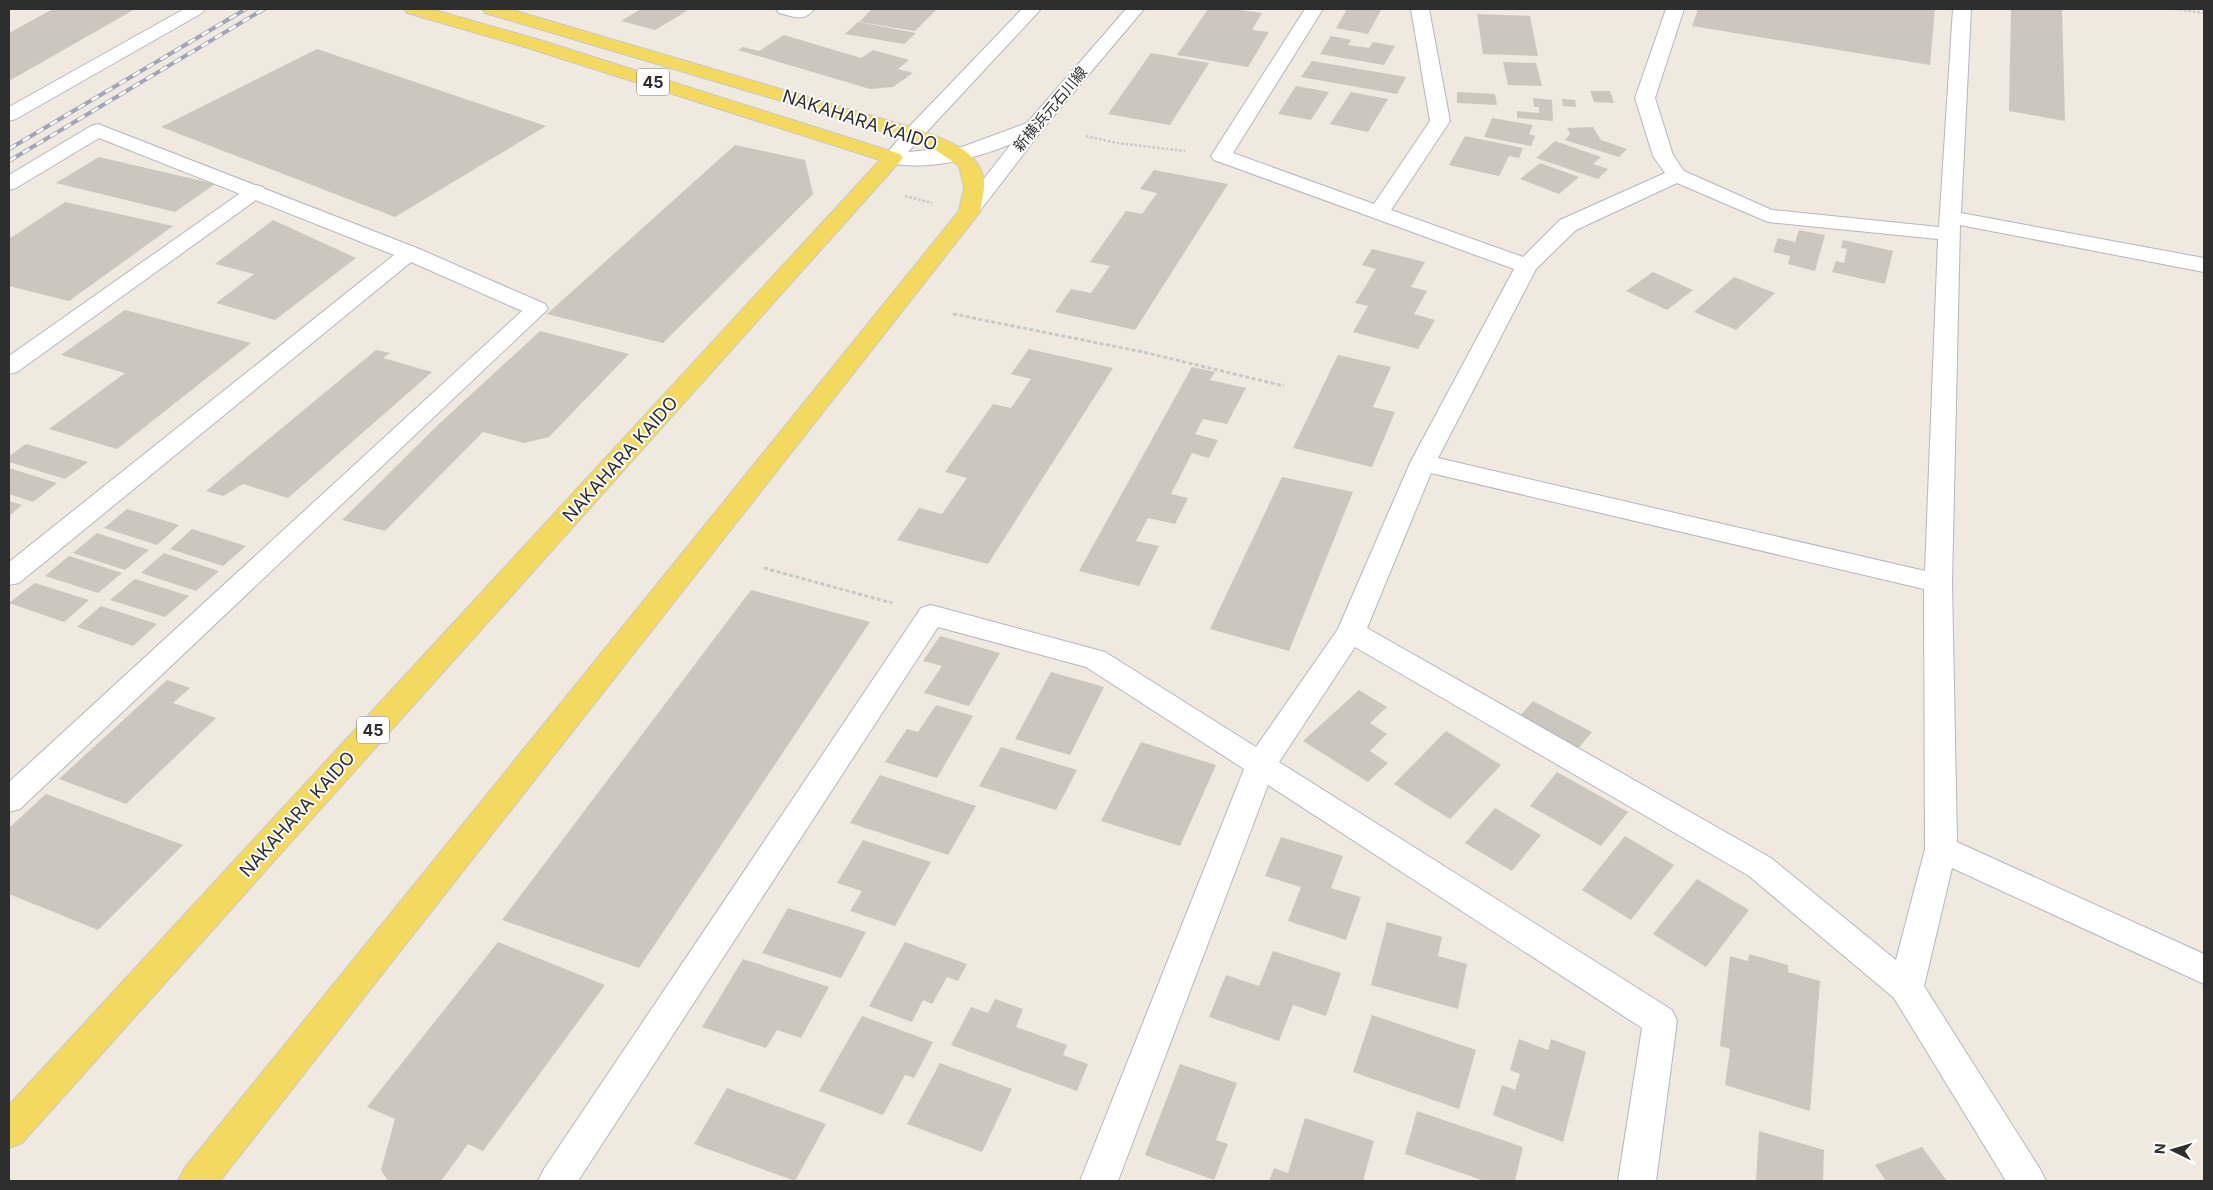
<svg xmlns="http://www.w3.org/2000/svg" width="2213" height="1190" font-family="Inter,'Noto Sans JP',sans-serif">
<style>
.building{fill:#cbc7be}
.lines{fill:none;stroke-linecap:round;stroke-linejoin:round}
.minor-casing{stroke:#b4b6c1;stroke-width:2}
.tertiary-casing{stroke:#b4b6c1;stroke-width:2}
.primary-casing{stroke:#c9c9c9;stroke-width:2}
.path-far1{stroke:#c9c9c9;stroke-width:2.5;stroke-dasharray:2.5 2;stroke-linecap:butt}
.path{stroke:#c9c9c9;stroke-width:3;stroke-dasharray:4 2.5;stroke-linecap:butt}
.minor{fill:#fff;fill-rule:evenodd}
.tertiary{fill:#fff;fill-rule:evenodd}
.primary{fill:#f4d961;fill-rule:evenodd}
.rail-casing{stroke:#a2a4b8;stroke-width:4}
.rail{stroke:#fff;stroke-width:2.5;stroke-dasharray:8;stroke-linecap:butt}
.labels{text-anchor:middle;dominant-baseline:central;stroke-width:4;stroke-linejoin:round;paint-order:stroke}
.far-street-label{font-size:15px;fill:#2e2e2e;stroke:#fff}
.shield{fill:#fff;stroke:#6d6d6d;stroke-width:1}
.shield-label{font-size:16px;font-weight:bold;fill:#2e2e2e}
.street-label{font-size:18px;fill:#2e2e2e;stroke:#fff}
</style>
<rect width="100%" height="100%" fill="#efe9e0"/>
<!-- building -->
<g class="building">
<polygon points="53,9 135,9 9,81 9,33"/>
<polygon points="641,9 680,9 687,11 655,30 621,21"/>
<polygon points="872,9 937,9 915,31 859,22"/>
<polygon points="1208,9 1232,9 1262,13 1252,30 1269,32 1248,67 1177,55"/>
<polygon points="1347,9 1375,9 1381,10 1368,34 1336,28"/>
<polygon points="1698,9 1935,9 1930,65 1692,26"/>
<polygon points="2011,9 2062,9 2065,121 2009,111"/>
<polygon points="1477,14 1530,16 1538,56 1483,54"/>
<polygon points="858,22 916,33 904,44 845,34"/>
<polygon points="784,35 861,58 873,50 909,60 898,69 913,73 893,87 870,89 738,50 743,47 759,51"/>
<polygon points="1331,36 1351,40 1348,45 1369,48 1373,42 1395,46 1384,65 1320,54"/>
<polygon points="317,49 546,126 395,217 161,127"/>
<polygon points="1151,53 1209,63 1170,125 1108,114"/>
<polygon points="1312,61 1406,77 1397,94 1301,77"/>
<polygon points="1503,62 1536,63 1542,86 1508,85"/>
<polygon points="1296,86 1329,92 1311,120 1278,114"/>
<polygon points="1590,91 1610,91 1614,103 1594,102"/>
<polygon points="1351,92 1388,99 1368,132 1330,124"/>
<polygon points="1457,92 1495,94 1497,105 1457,103"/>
<polygon points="1533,98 1552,100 1553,121 1517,118 1517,111 1539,113 1539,107 1534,107"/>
<polygon points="1562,99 1575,100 1576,107 1563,106"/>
<polygon points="1492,118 1533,125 1529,134 1535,136 1531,146 1484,137"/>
<polygon points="1593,127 1601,140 1627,149 1619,157 1565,140 1570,134 1567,128"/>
<polygon points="1465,136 1523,148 1519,158 1509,156 1499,176 1449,165"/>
<polygon points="1555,141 1601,157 1593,164 1608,169 1598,179 1536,158"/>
<polygon points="735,145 805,160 813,194 663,343 547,314"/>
<polygon points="99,157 215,184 175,212 56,183"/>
<polygon points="1540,163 1579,177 1559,194 1520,179"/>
<polygon points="1154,170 1228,184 1135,330 1055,312 1071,289 1091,293 1110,266 1090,262 1126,211 1142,214 1157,193 1140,189"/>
<polygon points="65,202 173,226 69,301 9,286 9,239"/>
<polygon points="273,220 356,258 275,320 216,303 254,274 215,264"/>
<polygon points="1799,230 1825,235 1815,271 1788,264 1790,256 1773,252 1778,238 1795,242"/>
<polygon points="1843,240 1893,251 1885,284 1832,272 1836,261 1844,263 1847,249 1841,248"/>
<polygon points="1372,249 1425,262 1411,287 1427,291 1414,314 1435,320 1418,349 1353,332 1368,306 1355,303 1376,269 1362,265"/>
<polygon points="1653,272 1693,290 1667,310 1626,291"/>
<polygon points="1734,277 1775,293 1736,330 1694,312"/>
<polygon points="125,310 251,343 117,449 49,429 125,373 61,355"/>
<polygon points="540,331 629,354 549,437 524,443 483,432 385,531 342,520 441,422"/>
<polygon points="1029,349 1113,368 988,564 897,540 919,508 942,514 967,478 945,472 993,404 1011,408 1031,379 1011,374"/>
<polygon points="376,350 390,353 383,358 432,372 288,498 243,484 223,496 206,491"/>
<polygon points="1338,355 1391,367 1373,407 1395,412 1372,467 1293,448"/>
<polygon points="1192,367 1215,372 1210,380 1246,388 1227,424 1203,419 1195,434 1218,440 1209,458 1192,453 1171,494 1188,498 1175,524 1148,518 1136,541 1159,546 1139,586 1079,571"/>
<polygon points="26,444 88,462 65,479 9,462 9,456"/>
<polygon points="9,468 57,483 33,502 9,494"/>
<polygon points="1282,477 1353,492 1289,651 1210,629"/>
<polygon points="9,501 22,505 9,516"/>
<polygon points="127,509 179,525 157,545 104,528"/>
<polygon points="192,529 246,546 223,566 170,549"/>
<polygon points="97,533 149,550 125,570 73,553"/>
<polygon points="164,553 219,571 196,591 141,573"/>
<polygon points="69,556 122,573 98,593 45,576"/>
<polygon points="135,579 189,596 165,617 110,600"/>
<polygon points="35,583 89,600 64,622 9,603"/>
<polygon points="751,590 870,622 639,968 502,920"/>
<polygon points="101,606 157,624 133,646 77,627"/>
<polygon points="940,636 1000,653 969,706 924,693 942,666 923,661"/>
<polygon points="1051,672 1104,687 1070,755 1015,739"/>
<polygon points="167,680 190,688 173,703 216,718 126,804 59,779"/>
<polygon points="1359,690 1387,707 1370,723 1387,734 1370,751 1388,763 1368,782 1303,741"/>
<polygon points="1533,701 1592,732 1576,751 1517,719"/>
<polygon points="936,705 973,716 937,778 885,762 907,729 918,732"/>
<polygon points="1446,731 1501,765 1450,819 1394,784"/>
<polygon points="1141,742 1216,765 1180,846 1101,821"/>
<polygon points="1001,747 1077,770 1056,810 979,786"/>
<polygon points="1557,772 1628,812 1601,846 1530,806"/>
<polygon points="880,775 976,806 948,855 850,823"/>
<polygon points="46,794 183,845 98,930 9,894 9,828"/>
<polygon points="1495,808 1541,835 1512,871 1465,843"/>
<polygon points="1625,836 1674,865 1631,920 1582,890"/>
<polygon points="1281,837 1343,856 1331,888 1361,897 1346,940 1288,921 1301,887 1265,876"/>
<polygon points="863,840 931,862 895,926 850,911 862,891 837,883"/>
<polygon points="1697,879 1749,910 1706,967 1653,934"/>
<polygon points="788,908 866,932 841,978 762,953"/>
<polygon points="1387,922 1442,937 1438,956 1467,964 1458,1009 1371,985"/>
<polygon points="498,942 605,985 483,1151 468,1144 441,1181 388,1181 381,1170 395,1119 367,1107"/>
<polygon points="905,942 967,964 958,981 947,977 932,1004 923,1000 912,1022 869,1006"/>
<polygon points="1273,951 1341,973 1326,1016 1293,1005 1279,1041 1209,1017 1226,975 1259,986"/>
<polygon points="1749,954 1788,965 1788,972 1820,981 1810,1111 1725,1085 1730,1049 1720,1046 1730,956 1748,961"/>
<polygon points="743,959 829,987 801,1038 777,1030 766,1048 702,1027"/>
<polygon points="995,999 1023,1009 1016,1027 1067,1045 1063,1055 1088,1064 1077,1091 951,1045 971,1007 988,1013"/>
<polygon points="1372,1015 1476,1050 1459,1109 1353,1072"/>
<polygon points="862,1016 933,1042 914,1078 905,1075 883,1115 819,1091"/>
<polygon points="1519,1039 1548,1050 1551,1039 1586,1052 1563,1142 1493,1115 1502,1085 1515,1090 1520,1074 1510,1070"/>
<polygon points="940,1063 1012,1089 982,1152 907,1124"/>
<polygon points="1180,1064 1237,1083 1216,1140 1228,1144 1214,1180 1145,1155"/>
<polygon points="727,1088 826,1124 795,1181 694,1144"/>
<polygon points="1417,1111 1523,1147 1515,1181 1485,1181 1405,1154"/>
<polygon points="1305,1118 1374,1141 1363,1181 1269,1181 1274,1168 1288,1173"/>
<polygon points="1759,1131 1824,1150 1823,1181 1756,1181"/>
<polygon points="1922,1147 1947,1181 1886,1181 1875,1165"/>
</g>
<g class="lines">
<!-- minor casing -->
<g class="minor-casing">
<g id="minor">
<polygon points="184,9 205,9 202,13 16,119 9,121 9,107"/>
<path d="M776 9H814C804 23 792 16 779 13Z"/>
<path d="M1305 9H1323L1233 153 1374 204 1430 121 1411 9H1429L1450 121 1391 210 1523 257 1560 220 1665 173 1653 156 1635 98 1666 9H1684L1655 98 1673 155 1684 171 1772 210 1939 227 1953 9H1971L1961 213 2204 258V272L1960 225 1952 583 1957 842 2204 954V984L1952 868 1924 986 2040 1169 2046 1181H2006L1894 998 1749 876 1355 647 1279 762 1672 1010 1677 1021 1656 1181H1618L1642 1028 1268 785 1118 1181H1080L1244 769 1086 667 938 627 578 1181H538L544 1169 921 608 931 605 1105 652 1256 747 1338 629 1410 463 1514 269 1214 160 1211 156ZM1677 183 1768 222 1938 239 1925 571 1438 458 1536 269 1576 230ZM1431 473 1924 589 1925 849 1896 960 1771 858 1367 628Z"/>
<polygon points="256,185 263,187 266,191 263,195 17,372 9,374 9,356 249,187"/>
</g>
</g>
<!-- tertiary casing -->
<g class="tertiary-casing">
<g id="tertiary">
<path d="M1022 9H1041L908 152 962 147 1027 123 1126 9H1144L1042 130 976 216 969 218 962 216 958 212 1011 144C974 159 925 172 886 162L883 158 906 130Z"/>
<polygon points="98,124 417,248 545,304 548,309 20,809 9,812 9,782 522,311 411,262 19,583 9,585 9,562 394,255 99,138 16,188 9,190 9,175 91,126"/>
</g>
</g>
<!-- primary casing -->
<g class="primary-casing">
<g id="primary">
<polygon points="404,9 431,9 540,40 900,154 903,158 22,1143 9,1148 9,1105 880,160 528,48 407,13"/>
<path d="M482 9H509L920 130C947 140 987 153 984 189 983 196 981 204 980 212L220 1181H178L184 1169 959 211 964 187 959 166 933 148 906 138 485 13Z"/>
</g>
</g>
<!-- path-far1 -->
<g class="path-far1">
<polyline points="2175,9 2204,13"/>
<polyline points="1086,136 1117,143 1185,151"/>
<polyline points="905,196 932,203"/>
</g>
<!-- path -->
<g class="path">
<polyline points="953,314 1143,352 1284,386"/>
<polyline points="764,568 892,603"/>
</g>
<!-- minor -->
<use href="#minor" class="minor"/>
<!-- tertiary -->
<use href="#tertiary" class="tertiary"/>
<!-- primary -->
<use href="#primary" class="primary"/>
<!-- rail casing -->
<g class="rail-casing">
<g id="rail">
<polyline points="9,149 246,9"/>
<polyline points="9,161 264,9"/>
</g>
</g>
<!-- rail -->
<use href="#rail" class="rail"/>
</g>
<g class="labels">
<!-- far-street labels -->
<g class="far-street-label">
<text transform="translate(1050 109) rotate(-50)">新横浜元石川線</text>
</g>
<!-- shield labels -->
<g class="shield">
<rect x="637" y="68.5" width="32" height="27" rx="4"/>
<rect x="357" y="716.5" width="32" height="27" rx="4"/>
</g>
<g class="shield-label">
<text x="653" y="82">45</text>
<text x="373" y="730">45</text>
</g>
<!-- street labels -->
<g class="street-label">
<text transform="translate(860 120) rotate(18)">NAKAHARA KAIDO</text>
<text transform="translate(620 459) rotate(-48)">NAKAHARA KAIDO</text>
<text transform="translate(297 814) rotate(-48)">NAKAHARA KAIDO</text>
</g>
</g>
<!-- border -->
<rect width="2213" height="1190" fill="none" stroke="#2e2e2e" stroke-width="20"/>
<!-- north arrow -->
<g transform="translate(2173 1150) rotate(275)" stroke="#ffffff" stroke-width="4" paint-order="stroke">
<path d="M0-4L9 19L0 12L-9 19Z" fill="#2e2e2e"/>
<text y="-8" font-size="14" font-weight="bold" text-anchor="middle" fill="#2e2e2e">N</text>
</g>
</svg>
